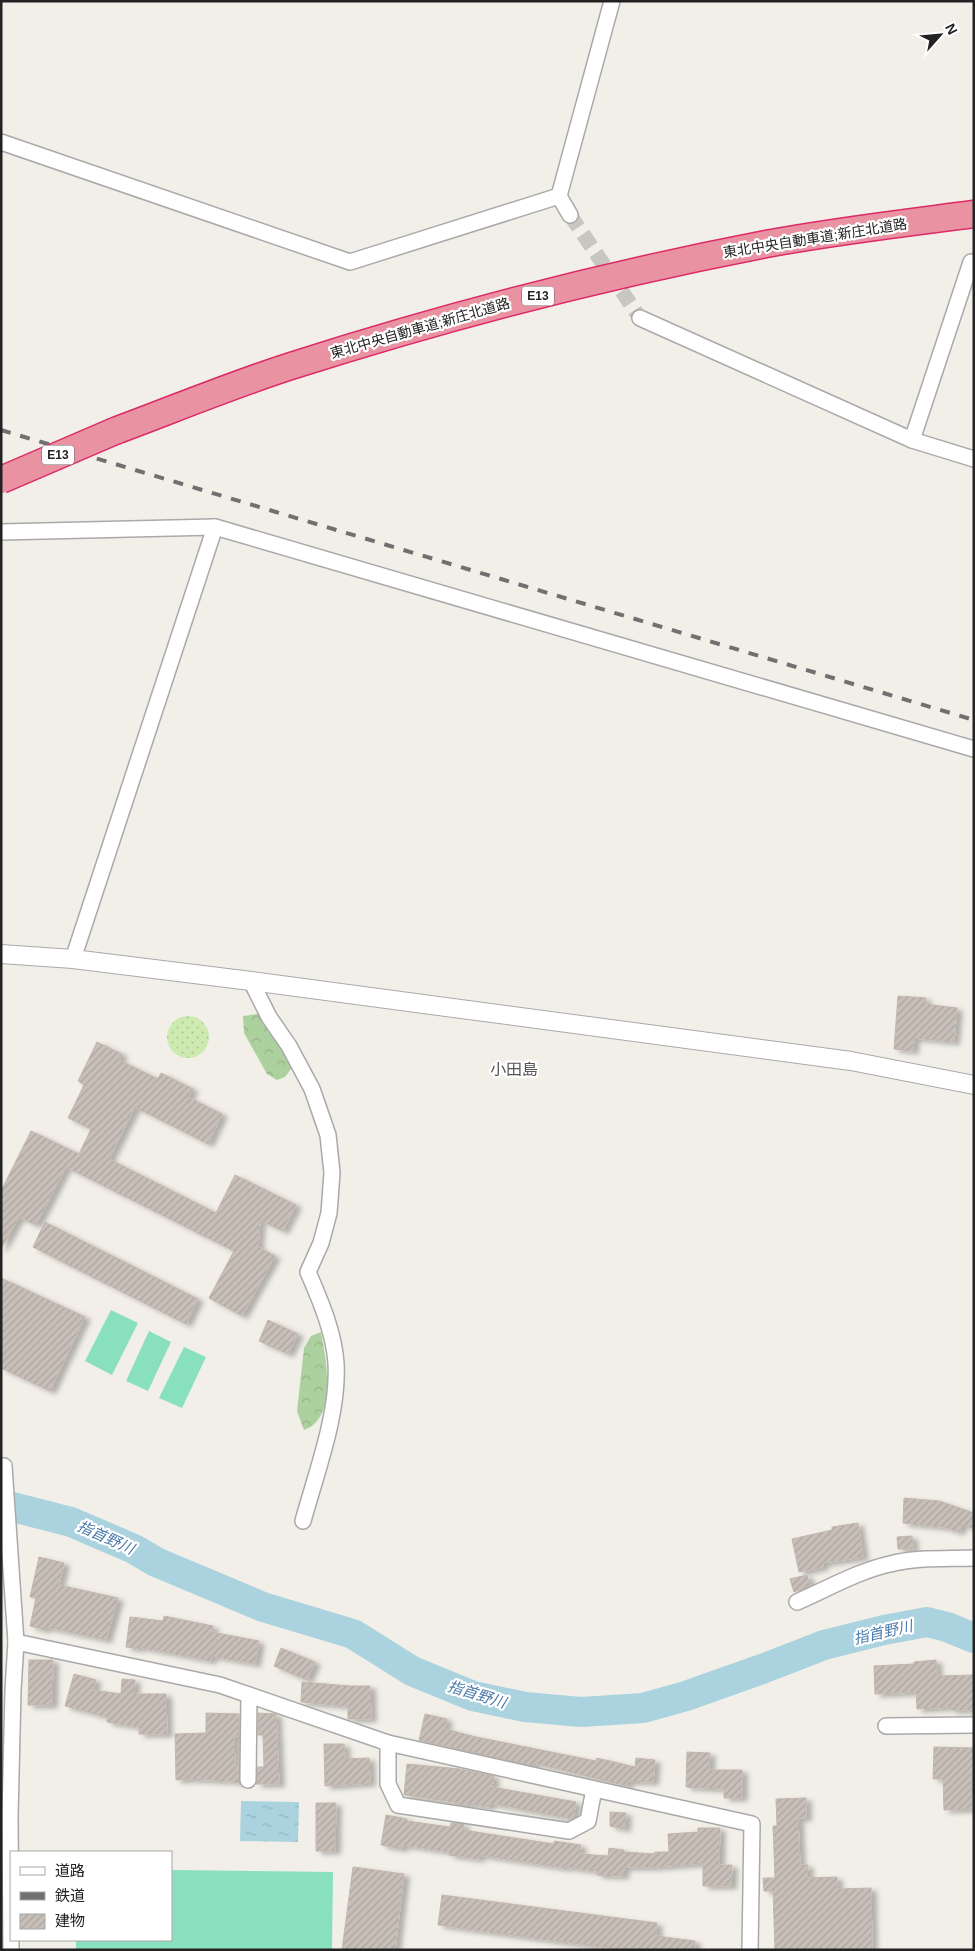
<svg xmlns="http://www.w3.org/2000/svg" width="975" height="1951" font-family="Helvetica,'Noto Sans JP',sans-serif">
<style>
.forest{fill:url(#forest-crowns)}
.garden{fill:url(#garden-dots)}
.pitch{fill:#88e0be}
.water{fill:url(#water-ripples)}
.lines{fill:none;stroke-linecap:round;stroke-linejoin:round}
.river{stroke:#aad3df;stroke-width:30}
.building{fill:url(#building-hatch);stroke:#c4b6ab;filter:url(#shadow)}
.minor-tunnel{stroke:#c8c6c1;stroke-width:15;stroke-dasharray:15 8;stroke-linecap:butt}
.minor-casing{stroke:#a9a9a9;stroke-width:18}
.tertiary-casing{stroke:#a9a9a9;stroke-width:20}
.motorway-casing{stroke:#dc2a67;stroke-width:29}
.minor{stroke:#fff;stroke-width:15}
.tertiary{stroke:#fff;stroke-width:18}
.motorway{stroke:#e892a2;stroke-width:26}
.rail{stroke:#707070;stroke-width:4;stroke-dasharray:10 10;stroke-linecap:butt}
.motorway-bridge-casing{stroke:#dc2a67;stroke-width:29;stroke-linecap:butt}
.motorway-bridge{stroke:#e892a2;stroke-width:26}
.labels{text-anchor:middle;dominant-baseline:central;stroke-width:4.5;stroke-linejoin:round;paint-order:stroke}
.shield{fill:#fff;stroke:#646464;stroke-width:1}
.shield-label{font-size:12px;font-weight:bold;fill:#222}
.street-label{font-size:14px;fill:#222;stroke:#fff}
.water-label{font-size:15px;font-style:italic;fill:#4a7aab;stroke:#fff}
.quarter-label{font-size:16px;fill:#555;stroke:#fff}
</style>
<defs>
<pattern id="forest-crowns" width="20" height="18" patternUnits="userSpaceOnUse" patternTransform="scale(1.25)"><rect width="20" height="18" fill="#add19e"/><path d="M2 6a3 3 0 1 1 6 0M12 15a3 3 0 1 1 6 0" fill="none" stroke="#95b388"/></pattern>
<pattern id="garden-dots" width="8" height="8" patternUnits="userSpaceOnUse" patternTransform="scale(1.25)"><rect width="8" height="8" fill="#cdebb0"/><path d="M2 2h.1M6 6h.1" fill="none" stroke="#b0c997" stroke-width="1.8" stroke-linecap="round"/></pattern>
<pattern id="water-ripples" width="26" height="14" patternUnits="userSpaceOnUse" patternTransform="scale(1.25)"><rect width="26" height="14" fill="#aad3df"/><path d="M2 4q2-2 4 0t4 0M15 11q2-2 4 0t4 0" fill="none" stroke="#92b5bf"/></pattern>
<pattern id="building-hatch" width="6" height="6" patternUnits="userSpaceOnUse" patternTransform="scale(1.25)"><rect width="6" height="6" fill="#c7bfb8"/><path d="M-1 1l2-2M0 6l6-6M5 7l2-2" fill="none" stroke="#aba49e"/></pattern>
<filter id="shadow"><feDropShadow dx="5.5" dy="3" stdDeviation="2.5" flood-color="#0004"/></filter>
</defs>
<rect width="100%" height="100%" fill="#f2efe9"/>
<!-- forest -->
<g class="forest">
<polygon points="258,1014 290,1060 291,1069 285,1077 277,1080 267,1074 244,1033 243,1016"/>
<path d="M321 1332C326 1359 338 1419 304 1430L297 1411 304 1348 311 1336Z"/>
</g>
<!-- garden -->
<circle class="garden" cx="188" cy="1037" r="21"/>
<!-- pitch -->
<g class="pitch">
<polygon points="111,1310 138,1323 112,1375 85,1361"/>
<polygon points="149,1331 171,1342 148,1391 126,1381"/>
<polygon points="184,1347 206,1357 182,1408 159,1398"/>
<polygon points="171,1870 333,1872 332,1950 76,1950 76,1940 171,1940"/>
</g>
<!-- water -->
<polygon class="water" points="241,1801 299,1802 298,1842 240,1841"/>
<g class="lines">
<!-- river -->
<polyline class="river" points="1,1504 71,1522 134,1549 156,1562 263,1607 353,1634 412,1671 473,1696 525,1707 581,1712 643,1708 686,1696 762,1669 824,1645 884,1630 927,1622 947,1627 974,1638"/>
</g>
<!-- building -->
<g class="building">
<polygon points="898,996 926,998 925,1004 957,1008 954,1042 914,1038 913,1051 894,1049"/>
<polygon points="97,1042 122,1054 119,1060 158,1079 161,1073 193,1089 188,1097 222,1114 208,1144 135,1107 109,1159 216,1213 235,1175 296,1205 283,1231 260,1220 258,1247 275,1256 242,1316 209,1298 234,1251 66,1167 36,1225 19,1217 1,1249 1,1191 31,1131 79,1154 91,1129 68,1118 84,1085 78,1081"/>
<polygon points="45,1222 198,1299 186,1324 33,1247"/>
<polygon points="1,1278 85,1317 50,1391 1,1368"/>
<polygon points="268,1320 298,1334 288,1354 259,1341"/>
<polygon points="904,1498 939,1501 974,1513 974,1529 962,1524 959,1532 943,1527 903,1523"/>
<polygon points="858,1523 863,1557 822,1563 823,1567 799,1572 792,1539 832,1530 832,1527"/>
<polygon points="912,1536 913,1549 898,1549 897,1537"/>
<polygon points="39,1557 64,1563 59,1585 118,1598 106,1640 46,1627 45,1630 30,1626 36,1598 30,1597"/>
<polygon points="807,1575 810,1586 794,1592 790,1579"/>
<polygon points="164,1616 213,1626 212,1632 259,1641 255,1664 212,1656 211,1661 139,1647 139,1649 126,1647 130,1617 163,1621"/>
<polygon points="281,1648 315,1662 307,1680 274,1666"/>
<polygon points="29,1660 53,1660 52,1705 28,1705"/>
<polygon points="936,1660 937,1676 974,1675 974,1710 951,1710 951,1707 917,1709 916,1692 875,1694 874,1666 914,1664 914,1662"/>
<polygon points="74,1674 96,1680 93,1690 121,1694 122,1679 135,1680 134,1694 166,1694 167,1734 139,1734 139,1727 107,1722 107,1717 65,1706"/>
<polygon points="302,1682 351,1686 370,1686 371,1719 348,1719 348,1706 301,1702"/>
<polygon points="206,1713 239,1714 239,1736 234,1736 235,1767 239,1767 239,1782 235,1783 234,1781 190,1779 176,1780 175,1734 206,1733"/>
<polygon points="258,1713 276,1714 279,1784 256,1784 258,1767 264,1767 263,1735 258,1735"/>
<polygon points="425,1714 447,1719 445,1729 476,1737 596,1761 597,1758 635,1767 636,1758 655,1760 653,1782 628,1781 627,1786 534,1763 533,1766 419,1740"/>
<polygon points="324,1744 344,1744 345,1759 369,1758 370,1783 325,1786"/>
<polygon points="934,1747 974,1748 974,1773 971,1773 972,1809 944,1810 943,1779 933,1779"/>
<polygon points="687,1752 710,1753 709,1770 742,1770 742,1798 724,1798 724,1789 686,1787"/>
<polygon points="407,1764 460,1769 494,1776 492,1787 576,1802 573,1819 490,1803 489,1807 467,1804 467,1806 455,1804 455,1802 404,1795"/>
<polygon points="806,1798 806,1818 798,1818 800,1865 808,1865 807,1878 837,1877 837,1889 871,1888 872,1950 775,1950 773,1891 764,1891 763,1878 775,1878 773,1826 777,1826 776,1799"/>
<polygon points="316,1803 336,1803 335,1851 316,1851"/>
<polygon points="610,1812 626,1813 625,1829 610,1826"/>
<polygon points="386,1815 407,1819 407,1821 450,1827 451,1823 464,1824 463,1830 554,1844 554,1841 581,1845 580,1854 608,1856 609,1848 624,1850 624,1852 654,1854 655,1852 669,1852 668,1834 698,1832 698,1828 720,1828 719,1865 732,1865 731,1886 703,1886 703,1863 654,1867 624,1867 623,1876 597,1875 597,1871 564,1867 564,1868 480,1855 479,1859 449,1855 450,1852 403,1845 402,1849 381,1845"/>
<polygon points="353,1867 404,1874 395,1950 342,1950"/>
<polygon points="442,1895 657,1923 656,1936 695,1941 695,1950 623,1950 438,1925"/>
</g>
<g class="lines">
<!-- minor-tunnel -->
<polyline class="minor-tunnel" points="570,215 640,318"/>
<!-- minor casing -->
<g class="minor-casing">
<g id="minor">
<polyline points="1,142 350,262 559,196"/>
<polyline points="570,215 559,196 612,1"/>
<polyline points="640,318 912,440 974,459"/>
<polyline points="912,440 971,262"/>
<polyline points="1,532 215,527 974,749"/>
<polyline points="73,959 215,527"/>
<path d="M251 981 269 1017 289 1046 312 1089 328 1135 332 1173 329 1213 321 1243 308 1272C320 1300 334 1332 336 1363 339 1414 316 1473 303 1521"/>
<polyline points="4,1466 16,1642 13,1690 10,1816 11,1950"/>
<path d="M797 1602C827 1589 858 1571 890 1564 917 1557 946 1559 974 1558"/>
<polyline points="16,1642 220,1685 388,1743 752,1824 750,1950"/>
<polyline points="886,1726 974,1725"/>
<polyline points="388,1743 388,1784 398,1805 569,1831 588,1821 594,1789"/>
<polyline points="248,1780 249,1695"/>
</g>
</g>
<!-- tertiary casing -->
<g class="tertiary-casing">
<polyline id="tertiary" points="1,954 73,959 251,981 851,1061 974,1085"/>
</g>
<!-- motorway casing -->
<g class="motorway-casing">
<path id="motorway" d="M115 431C174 409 232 385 291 366 447 316 605 275 766 244 835 231 905 223 974 214"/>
</g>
<!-- minor -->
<use href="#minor" class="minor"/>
<!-- tertiary -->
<use href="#tertiary" class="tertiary"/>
<!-- motorway -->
<use href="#motorway" class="motorway"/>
<!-- rail -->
<polyline class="rail" points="1,430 974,720"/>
<!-- motorway-bridge casing -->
<g class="motorway-bridge-casing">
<polyline id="motorway-bridge" points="1,480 115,431"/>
</g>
<!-- motorway-bridge -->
<use href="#motorway-bridge" class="motorway-bridge"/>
</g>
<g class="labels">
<!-- shield labels -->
<g class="shield">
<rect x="522" y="286.5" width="32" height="19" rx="4"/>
<rect x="42" y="445.5" width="32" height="19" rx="4"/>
</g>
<g class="shield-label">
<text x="538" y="296">E13</text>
<text x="58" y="455">E13</text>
</g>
<!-- street labels -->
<g class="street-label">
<text transform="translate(815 238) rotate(-9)">東北中央自動車道;新庄北道路</text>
<text transform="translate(420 328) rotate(-16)">東北中央自動車道;新庄北道路</text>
</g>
<!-- water labels -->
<g class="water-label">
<text transform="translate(106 1537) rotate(24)">指首野川</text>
<text transform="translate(883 1632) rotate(-13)">指首野川</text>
<text transform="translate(477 1694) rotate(17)">指首野川</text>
</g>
<!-- quarter labels -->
<g class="quarter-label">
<text x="514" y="1069">小田島</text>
</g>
</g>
<!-- border -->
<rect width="975" height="1951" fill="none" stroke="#222222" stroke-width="5"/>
<!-- legend -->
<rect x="10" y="1851" width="162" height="90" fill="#ffffff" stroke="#a7a7a7"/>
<rect x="20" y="1867" width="25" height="8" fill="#ffffff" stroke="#a7a7a7"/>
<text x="55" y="1876" font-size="15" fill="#222222">道路</text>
<rect x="20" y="1892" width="25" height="8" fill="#707070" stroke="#a7a7a7"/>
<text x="55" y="1901" font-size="15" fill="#222222">鉄道</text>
<rect x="20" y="1914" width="25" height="15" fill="url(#building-hatch)" stroke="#a7a7a7"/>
<text x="55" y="1926" font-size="15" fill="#222222">建物</text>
<!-- north arrow -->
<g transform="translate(940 35) rotate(63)" stroke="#ffffff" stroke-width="4" paint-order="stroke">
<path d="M0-4L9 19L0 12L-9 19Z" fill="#222222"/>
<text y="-8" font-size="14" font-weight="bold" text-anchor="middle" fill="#222222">N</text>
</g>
</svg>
